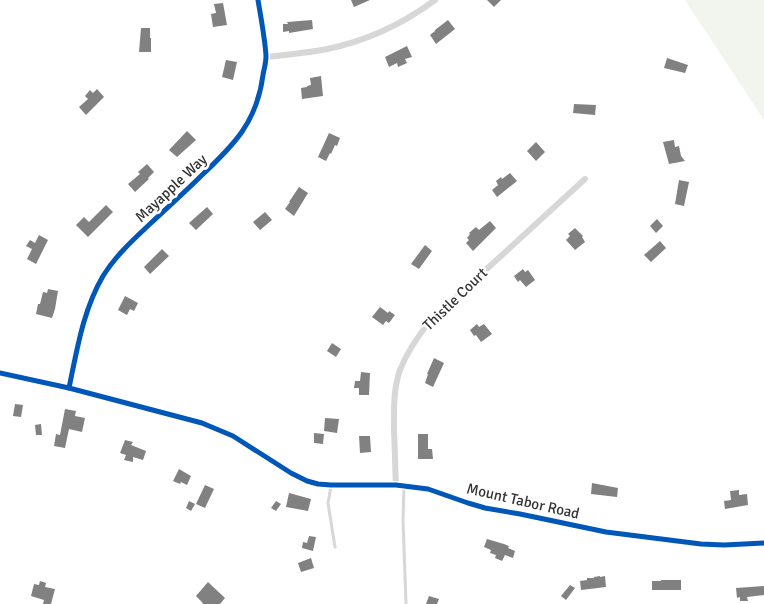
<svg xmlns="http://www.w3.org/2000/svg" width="764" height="604" font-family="Signika,sans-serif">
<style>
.green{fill:#f1f5ed}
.building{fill:#818181}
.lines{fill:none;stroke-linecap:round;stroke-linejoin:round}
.service{stroke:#d7d7d7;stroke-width:3}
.minor{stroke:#d7d7d7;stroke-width:6}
.cycleway-casing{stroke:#fff;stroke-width:8}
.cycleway{stroke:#0057b8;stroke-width:5}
.labels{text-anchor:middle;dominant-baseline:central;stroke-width:5;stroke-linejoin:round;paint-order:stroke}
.street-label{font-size:15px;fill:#333;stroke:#fff}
</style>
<rect width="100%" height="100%" fill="#fff"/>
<!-- green -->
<polygon class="green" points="685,0 764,0 764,120"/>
<!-- building -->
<g class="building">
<polygon points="351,0 370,0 354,7"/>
<polygon points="487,0 501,0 494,7"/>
<polygon points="223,3 227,25 213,27 211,14 216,13 214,4"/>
<polygon points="312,20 313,29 289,33 289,31 283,32 283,24 288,24 287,22"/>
<polygon points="448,20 455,29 436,44 430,35 435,31 435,30"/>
<polygon points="141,28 150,28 150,38 151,38 151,52 139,52"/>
<polygon points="407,46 412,57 405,59 407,63 398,67 397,63 389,67 385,57"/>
<polygon points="667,58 688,65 685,73 664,68"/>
<polygon points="226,60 237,62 233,80 222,77"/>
<polygon points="321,76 323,96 302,99 301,88 307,87 307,86 311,85 310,78"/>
<polygon points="97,89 104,97 86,115 79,107 88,99 85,96 90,90 93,93"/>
<polygon points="574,104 596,105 595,115 573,113"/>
<polygon points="187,131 196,140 177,157 169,150"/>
<polygon points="329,133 340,138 337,146 335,145 331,154 330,153 326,161 318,157"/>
<polygon points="674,140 675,147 679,146 681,156 685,161 669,164 663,142"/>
<polygon points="536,142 545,152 536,161 527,151"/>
<polygon points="147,164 154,172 148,178 149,179 135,192 128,184 140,174 138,172"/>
<polygon points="510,173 517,181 497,197 492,190 498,185 496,181 501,177 502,179"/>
<polygon points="679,180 689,182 684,206 675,204"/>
<polygon points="299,187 308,193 294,216 285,209 290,202 289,202"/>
<polygon points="106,205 113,212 88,237 76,225 84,217 89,222"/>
<polygon points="207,207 213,214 196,230 189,223"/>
<polygon points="265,212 272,220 260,230 253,222"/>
<polygon points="657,219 663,226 656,233 650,226"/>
<polygon points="490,221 496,228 473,251 466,243 469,240 467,238 470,234 469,233 476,227 479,230"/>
<polygon points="575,228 583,236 582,237 585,242 575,250 566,240 570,236 568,234"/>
<polygon points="39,235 48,240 36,264 27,259 32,249 26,246 30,240 35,243"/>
<polygon points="660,241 666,248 651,262 644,255"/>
<polygon points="425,245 432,251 419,269 411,264"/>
<polygon points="162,249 169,256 150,274 144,267"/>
<polygon points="523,269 525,272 528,270 535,280 526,287 520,280 518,282 514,276"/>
<polygon points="48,289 58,291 55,309 52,318 36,314 38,304 40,304 43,292 47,293"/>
<polygon points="125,296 138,303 134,311 130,309 127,315 118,310"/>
<polygon points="380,307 388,313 389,311 395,315 389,323 386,321 383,325 372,317"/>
<polygon points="477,324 479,327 484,324 492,334 481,342 476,335 474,336 470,330"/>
<polygon points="332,343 341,349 336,357 327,351"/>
<polygon points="434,358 444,363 433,387 425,383 428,374 427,374"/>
<polygon points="361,372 370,373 369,395 359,395 359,388 354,388 355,381 360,381"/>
<polygon points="15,404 23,405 21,417 13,416"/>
<polygon points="65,409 76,411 75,416 85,418 82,432 69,429 65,448 54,446 56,434 60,435"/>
<polygon points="325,418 339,419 337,433 324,431"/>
<polygon points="41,424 42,435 36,435 35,425"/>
<polygon points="314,433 324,434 323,444 314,443"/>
<polygon points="418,434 428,434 428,449 432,449 433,459 418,459"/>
<polygon points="359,436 370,436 371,452 360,453"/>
<polygon points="125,440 133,442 131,445 146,451 143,460 133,457 133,462 124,460 126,455 120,453"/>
<polygon points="179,469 191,476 187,485 181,482 180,484 173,481"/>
<polygon points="592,483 618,488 617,497 591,494"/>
<polygon points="205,485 214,489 205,508 196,504"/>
<polygon points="739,490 739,495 747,494 748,505 725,509 724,501 731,500 730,491"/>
<polygon points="289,493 311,499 308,511 286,507"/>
<polygon points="189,501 195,504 191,511 186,508"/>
<polygon points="276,501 281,504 276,511 271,508"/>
<polygon points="309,536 316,537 313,551 302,548 303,542 307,543"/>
<polygon points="487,539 504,544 509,546 508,548 515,551 513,558 505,555 502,561 495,558 496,555 490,553 491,550 484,547"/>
<polygon points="311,558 314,568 301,572 298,563"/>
<polygon points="600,576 600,577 605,576 606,587 581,590 580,581 587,580 587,578 594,578 594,577"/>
<polygon points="661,580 681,580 681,590 652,590 652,581 661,581"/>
<polygon points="40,581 46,583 45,587 55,589 51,604 43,604 44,600 31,596 34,584 39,585"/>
<polygon points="208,582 225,598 220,604 203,604 202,602 196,596"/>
<polygon points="570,585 575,588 566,600 561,596"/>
<polygon points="764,586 764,595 747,597 748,601 740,601 740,597 737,598 736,588"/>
<polygon points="429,596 439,599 437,604 426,604"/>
</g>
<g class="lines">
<!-- service -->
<g class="service">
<polyline points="331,486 328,503 335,547"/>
<polyline points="404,487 403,520 406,604"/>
</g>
<!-- minor -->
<g class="minor">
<path d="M266 57C286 55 307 53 327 49 366 41 404 23 435 0"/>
<polyline points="0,373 69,388 202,423 233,436 291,473 307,481 318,484 331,485 396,485 428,489 468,503 485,508 520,514 606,532 701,544 724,545 764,543"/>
<path d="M69 388C77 350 83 310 103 276 116 255 134 239 151 223 168 207 185 192 201 176 234 145 257 122 263 75 264 69 266 63 266 56 265 39 261 18 258 0"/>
<path d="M396 485C395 467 395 449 394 431 394 411 393 390 400 370 407 352 418 336 430 321L585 179"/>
</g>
<!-- cycleway casing -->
<g class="cycleway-casing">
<g id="cycleway">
<polyline points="0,373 69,388 202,423 233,436 291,473 307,481 318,484 331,485 396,485 428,489 468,503 485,508 520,514 606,532 701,544 724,545 764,543"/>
<path d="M69 388C77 350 83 310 103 276 116 255 134 239 151 223 168 207 185 192 201 176 234 145 257 122 263 75 264 69 266 63 266 56 265 39 261 18 258 0"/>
</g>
</g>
<!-- cycleway -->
<use href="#cycleway" class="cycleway"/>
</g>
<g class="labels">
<!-- street labels -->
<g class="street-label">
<text transform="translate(171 188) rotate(-43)">Mayapple Way</text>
<text transform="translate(455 299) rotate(-44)">Thistle Court</text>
<text transform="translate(523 501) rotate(13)">Mount Tabor Road</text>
</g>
</g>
</svg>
